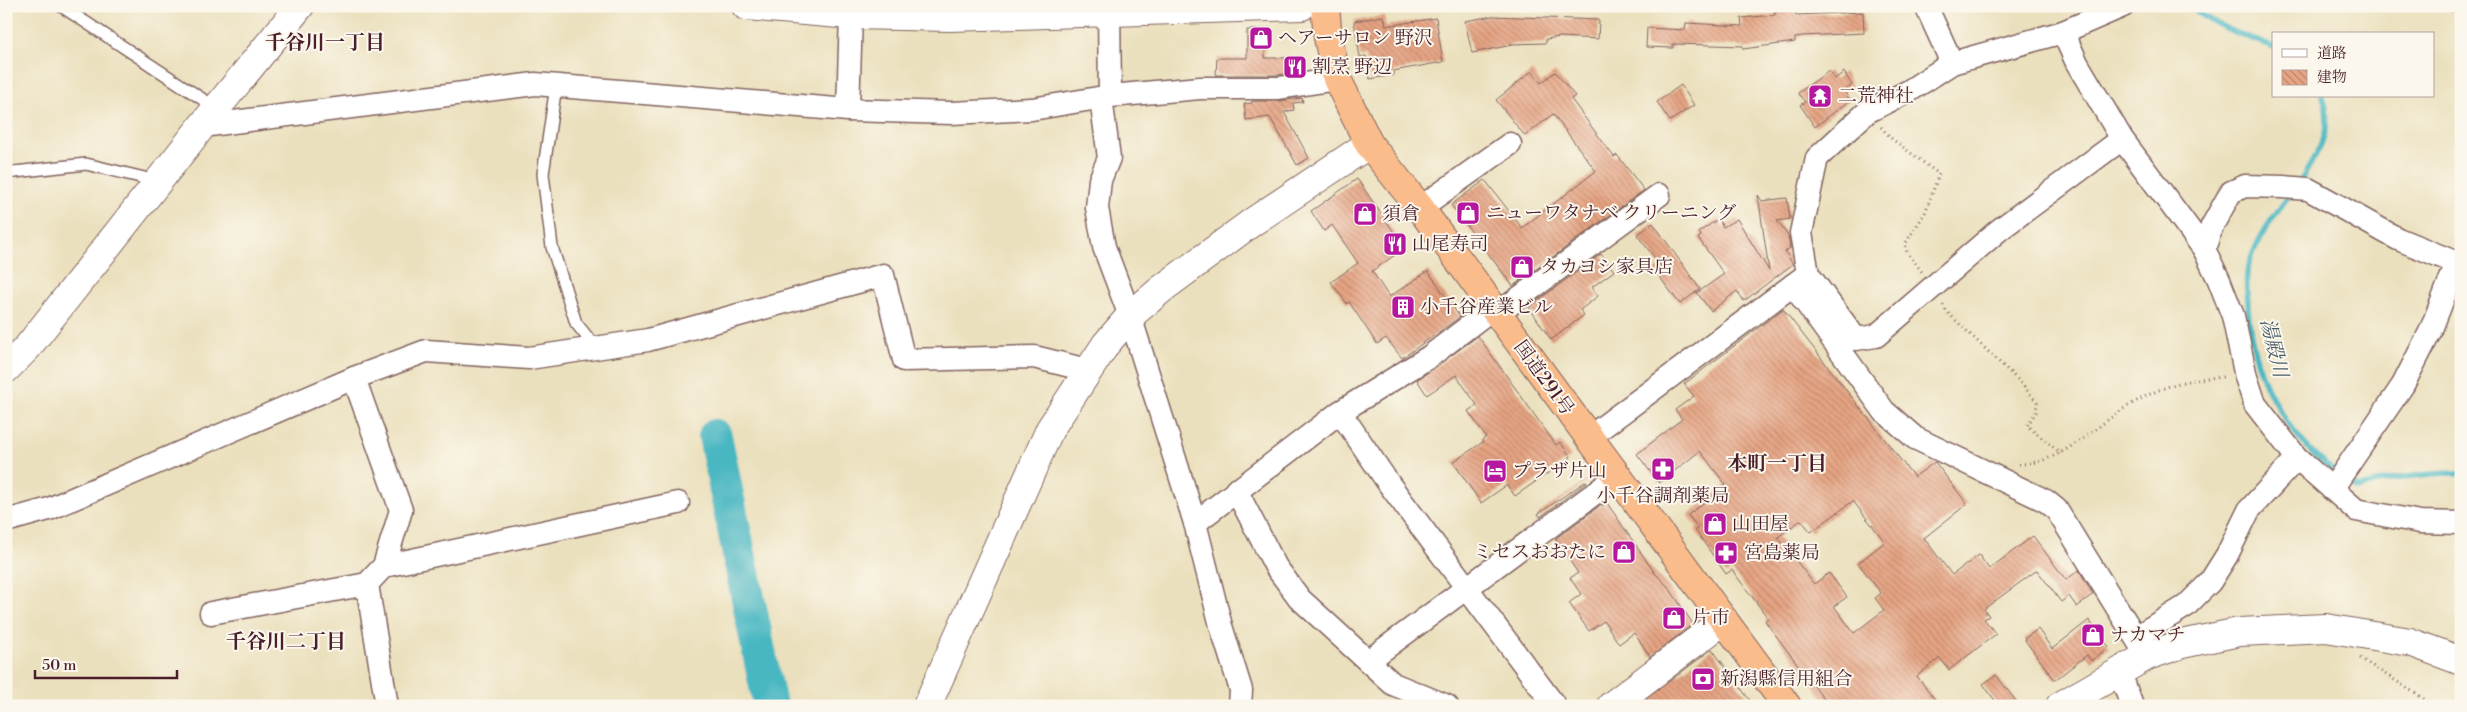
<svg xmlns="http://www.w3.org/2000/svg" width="2467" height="712" font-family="'Libre Bodoni','Noto Serif JP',serif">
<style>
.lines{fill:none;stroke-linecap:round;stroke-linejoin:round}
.stream{stroke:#48b7c2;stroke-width:5.5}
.river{stroke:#48b7c2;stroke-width:34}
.building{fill:url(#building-back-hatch);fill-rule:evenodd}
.service-casing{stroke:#82635e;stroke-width:14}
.minor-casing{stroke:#82635e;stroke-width:25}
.tertiary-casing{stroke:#82635e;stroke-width:30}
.trunk-casing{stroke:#82635e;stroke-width:30}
.path{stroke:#82635e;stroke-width:3;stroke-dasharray:1 4;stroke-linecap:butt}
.service{stroke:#fff;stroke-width:11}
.minor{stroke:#fff;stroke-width:22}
.tertiary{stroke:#fff;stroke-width:28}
.trunk{stroke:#fabc8b;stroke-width:28}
.labels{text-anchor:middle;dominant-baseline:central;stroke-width:4;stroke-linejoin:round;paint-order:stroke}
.poi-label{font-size:19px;fill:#4a1f2b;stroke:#fbf7ec;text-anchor:start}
.street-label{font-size:19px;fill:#4a1f2b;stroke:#fbf7ec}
.neighbourhood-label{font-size:20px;font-weight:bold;fill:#4a1f2b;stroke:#fbf7ec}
.water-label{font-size:20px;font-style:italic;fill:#495c67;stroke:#fbf7ec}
</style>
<defs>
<pattern id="building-back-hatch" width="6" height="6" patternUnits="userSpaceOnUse" patternTransform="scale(1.25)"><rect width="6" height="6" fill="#e6a483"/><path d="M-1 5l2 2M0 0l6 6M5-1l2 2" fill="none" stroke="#bc856b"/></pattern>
</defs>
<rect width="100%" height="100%" fill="#fbf7ec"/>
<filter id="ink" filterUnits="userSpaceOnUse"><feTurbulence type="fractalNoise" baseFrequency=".02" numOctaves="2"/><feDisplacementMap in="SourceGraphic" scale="10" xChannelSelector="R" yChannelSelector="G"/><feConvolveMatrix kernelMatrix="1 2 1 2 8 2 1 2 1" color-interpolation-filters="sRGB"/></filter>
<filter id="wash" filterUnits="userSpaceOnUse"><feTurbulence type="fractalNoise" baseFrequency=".0096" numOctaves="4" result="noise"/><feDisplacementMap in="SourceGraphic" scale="20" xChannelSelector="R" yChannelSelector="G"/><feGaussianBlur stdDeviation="1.12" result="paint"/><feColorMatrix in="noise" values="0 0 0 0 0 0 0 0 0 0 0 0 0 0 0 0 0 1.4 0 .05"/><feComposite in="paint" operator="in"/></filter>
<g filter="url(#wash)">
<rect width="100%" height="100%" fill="#ebe0bd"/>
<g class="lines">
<!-- stream -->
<g class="stream">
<path d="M2192 6C2205 23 2253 39 2273 47"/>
<path d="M2300 182C2317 152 2335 132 2323 96"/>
<path d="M2291 193C2273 217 2256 239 2248 268 2245 278 2247 292 2248 302 2249 371 2283 433 2338 474"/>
<path d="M2345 480 2357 488C2392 479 2424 472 2461 473"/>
</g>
<!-- river -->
<polyline class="river" points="715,436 770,706"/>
</g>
<g id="blocks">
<!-- building -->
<g class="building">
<polygon points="1795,10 1796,15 1863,12 1864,33 1802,36 1795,38 1795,42 1743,49 1743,46 1712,45 1673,44 1673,48 1646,47 1647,28 1685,30 1686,23 1742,26 1741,18 1775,15 1774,12"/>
<polygon points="1384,16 1386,26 1436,18 1443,62 1393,71 1394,75 1370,79 1366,56 1360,57 1354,21"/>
<polygon points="1493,16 1599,20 1598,39 1560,37 1546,39 1546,43 1510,44 1512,45 1472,53 1465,21"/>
<polygon points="1247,30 1265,30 1265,58 1302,58 1302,71 1278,75 1216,75 1217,58 1247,58"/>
<polygon points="1532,71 1541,83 1555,72 1575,96 1571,99 1614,157 1617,155 1644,190 1513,286 1451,205 1485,180 1522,228 1596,171 1553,114 1525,136 1496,100"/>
<polygon points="1829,71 1835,79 1844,72 1852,85 1844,91 1850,100 1815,127 1800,105 1805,102 1798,93"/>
<polygon points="1681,85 1694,105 1670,121 1657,102"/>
<polygon points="1302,98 1303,102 1293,103 1294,110 1284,112 1309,158 1297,165 1270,117 1246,120 1244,104 1252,103 1252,101 1279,101"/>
<polygon points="1357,179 1405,248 1372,271 1389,297 1428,271 1460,317 1402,358 1386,338 1377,344 1349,302 1347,304 1331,282 1358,263 1332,225 1324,231 1311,211"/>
<polygon points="1758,195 1762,201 1787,198 1790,219 1777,221 1788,236 1790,248 1785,252 1793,264 1744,301 1737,291 1711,311 1697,293 1724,274 1698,238 1701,236 1699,232 1718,219 1723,227 1737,219 1769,271"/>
<polygon points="1653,223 1700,289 1680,304 1655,271 1661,266 1637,235"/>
<polygon points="1601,254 1614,271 1592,287 1598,296 1580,310 1584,315 1551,340 1529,307"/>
<path d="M1783 309 1914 477 1935 462 1967 504 1924 538 1952 575 1979 555 1989 569 2033 536 2066 580 2079 570 2093 594 2077 607 2069 596 2061 602 2037 570 1984 609 1989 616 1984 619 1996 634 1949 670 1940 658 1917 676 1940 706H1829L1765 621 1768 618 1732 570 1726 574 1695 530 1698 528 1688 515 1726 485 1700 451 1659 483 1637 454 1682 419 1675 410 1694 396 1684 384ZM1853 501 1885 542 1858 563 1881 593 1875 598 1884 610 1854 633 1834 606 1847 597 1829 573 1814 584 1778 537 1801 520 1811 532Z"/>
<polygon points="1478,336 1556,445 1560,442 1571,457 1515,496 1507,485 1481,503 1453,462 1483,442 1482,440 1486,437 1468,411 1477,405 1456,375 1427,395 1417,380"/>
<polygon points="1586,481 1587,482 1540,517 1538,514"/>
<polygon points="1607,503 1654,572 1669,588 1693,624 1649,658 1650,656 1634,633 1619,644 1604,621 1589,631 1569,603 1581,594 1570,578 1578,573 1555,539 1602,504 1603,506"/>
<polygon points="2089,620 2109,647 2091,661 2087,655 2055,680 2024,639 2038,629 2052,649"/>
<polygon points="1712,649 1754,706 1652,706 1646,699"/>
<polygon points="1996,675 2020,706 1999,706 1983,684"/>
</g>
</g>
</g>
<g filter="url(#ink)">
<use href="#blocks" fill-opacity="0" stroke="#82635e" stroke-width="1"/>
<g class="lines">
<!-- service casing -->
<g class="service-casing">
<g id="service">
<polyline points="61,6 216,108"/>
<polyline points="556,86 543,174 552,247 576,323 596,348"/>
<polyline points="6,173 86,164 157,181"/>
</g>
</g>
<!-- minor casing -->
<g class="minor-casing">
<g id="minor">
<polyline points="1109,6 1110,96"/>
<polyline points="1926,6 1952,63"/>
<polyline points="2063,32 2123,6"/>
<polyline points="1101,98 1109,158 1100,180 1097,208 1104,247 1130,316 1195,523 1221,626 1241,690 1240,706"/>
<polyline points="848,110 851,15"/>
<polyline points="202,126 535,84 848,110 951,113 1032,109 1110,96 1200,88 1279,88 1337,79"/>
<polyline points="2122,139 1999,230 1876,336 1856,339 1808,274 1801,233 1817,158 1867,112 1909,91 1952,63 2063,32 2077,63 2122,139 2204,249 2219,280 2233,316 2246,377 2255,404 2297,458 2356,510 2420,522 2461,523"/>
<polyline points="1420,208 1510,144"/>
<polyline points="2204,249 2212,226 2231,192 2245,186 2283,187 2308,189 2398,239 2457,263"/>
<polyline points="1793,285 1884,411 1915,438 2046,501 2056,509 2147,656"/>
<polyline points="1497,314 1659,195"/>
<polyline points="1340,412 1389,484 1555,706"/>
<polyline points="1588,438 1805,276"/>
<polyline points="2332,489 2403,385 2430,332 2457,263 2461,260"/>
<polyline points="1236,490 1276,567 1300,599 1393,684 1447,706"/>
<polyline points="6,521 49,509 354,378 426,351 529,358 648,340 883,275 904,360 1034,357 1087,370"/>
<polyline points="1195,523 1340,412 1429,357 1493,308"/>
<polyline points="384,566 678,503"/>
<polyline points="367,584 387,706"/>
<polyline points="211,613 367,584 384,566 401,510 354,378"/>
<polyline points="2136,637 2186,606 2210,582 2227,555 2249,510 2297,458"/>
<polyline points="1368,661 1618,476"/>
<polyline points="2119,670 2132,706"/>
</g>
</g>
<!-- tertiary casing -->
<g class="tertiary-casing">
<g id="tertiary">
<polyline points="746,6 851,15 950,17 1302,6"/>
<polyline points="6,369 27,348 202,126 300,6"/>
<polyline points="927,706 1050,429 1106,344 1130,316 1163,288 1251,223 1369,144"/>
<polyline points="1611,706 1724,620"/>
<polyline points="2060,706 2147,656 2182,644 2239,632 2326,628 2410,642 2461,661"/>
</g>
</g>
<!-- trunk casing -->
<g class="trunk-casing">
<polyline id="trunk" points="1325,6 1328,38 1337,79 1369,144 1420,208 1787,706"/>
</g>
<!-- path -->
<g class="path">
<polyline points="2427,6 2461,13"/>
<polyline points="1881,127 1892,139 1939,174 1925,213 1905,244 1907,252 1922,272"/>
<polyline points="1943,305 1947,312 2019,381 2037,402 2036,412 2027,426 2061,453"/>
<path d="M2019 464C2061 464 2094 427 2128 406 2162 386 2186 378 2225 377"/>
<polyline points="2360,658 2435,706"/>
</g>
<!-- service -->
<use href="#service" class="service"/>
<!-- minor -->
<use href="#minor" class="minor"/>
<!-- tertiary -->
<use href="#tertiary" class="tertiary"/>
<!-- trunk -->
<use href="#trunk" class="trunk"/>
</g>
</g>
<!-- icons -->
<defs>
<g id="shop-square" transform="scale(1.25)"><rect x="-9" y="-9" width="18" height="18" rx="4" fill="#b5179e" stroke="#fbf7ec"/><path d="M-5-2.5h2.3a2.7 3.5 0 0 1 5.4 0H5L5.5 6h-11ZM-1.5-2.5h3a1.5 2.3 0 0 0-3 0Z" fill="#fff"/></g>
<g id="restaurant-square" transform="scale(1.25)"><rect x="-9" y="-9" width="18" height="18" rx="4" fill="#b5179e" stroke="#fbf7ec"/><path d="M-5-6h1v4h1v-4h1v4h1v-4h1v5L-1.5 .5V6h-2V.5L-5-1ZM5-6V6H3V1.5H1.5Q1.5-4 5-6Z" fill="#fff"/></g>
<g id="temple-square" transform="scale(1.25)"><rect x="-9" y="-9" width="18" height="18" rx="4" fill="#b5179e" stroke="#fbf7ec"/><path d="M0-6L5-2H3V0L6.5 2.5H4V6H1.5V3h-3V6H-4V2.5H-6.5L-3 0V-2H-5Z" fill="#fff"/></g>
<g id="building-square" transform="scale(1.25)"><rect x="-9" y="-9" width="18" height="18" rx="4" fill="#b5179e" stroke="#fbf7ec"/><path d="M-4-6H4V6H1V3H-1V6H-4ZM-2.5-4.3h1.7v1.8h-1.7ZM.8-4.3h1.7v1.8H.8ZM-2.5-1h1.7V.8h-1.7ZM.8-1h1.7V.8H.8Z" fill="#fff"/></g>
<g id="pharmacy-square" transform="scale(1.25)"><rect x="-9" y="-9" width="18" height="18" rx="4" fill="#b5179e" stroke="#fbf7ec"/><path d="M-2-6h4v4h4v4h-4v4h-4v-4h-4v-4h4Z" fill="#fff"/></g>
<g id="hotel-square" transform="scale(1.25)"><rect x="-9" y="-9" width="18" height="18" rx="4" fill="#b5179e" stroke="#fbf7ec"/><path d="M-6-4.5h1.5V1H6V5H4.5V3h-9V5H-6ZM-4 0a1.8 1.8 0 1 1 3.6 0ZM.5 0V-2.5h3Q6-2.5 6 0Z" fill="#fff"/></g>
<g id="bank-square" transform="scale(1.25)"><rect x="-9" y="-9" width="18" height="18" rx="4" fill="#b5179e" stroke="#fbf7ec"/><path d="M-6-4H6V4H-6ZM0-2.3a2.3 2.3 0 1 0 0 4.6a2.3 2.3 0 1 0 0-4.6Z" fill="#fff"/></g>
</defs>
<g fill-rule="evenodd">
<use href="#shop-square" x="1261" y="38"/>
<use href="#restaurant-square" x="1295" y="67"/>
<use href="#temple-square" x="1820" y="96"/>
<use href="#shop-square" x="1468" y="213"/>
<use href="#shop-square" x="1365" y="214"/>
<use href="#restaurant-square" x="1395" y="244"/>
<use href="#shop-square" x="1522" y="267"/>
<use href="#building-square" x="1403" y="307"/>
<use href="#pharmacy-square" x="1663" y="469"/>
<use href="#hotel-square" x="1495" y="471"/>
<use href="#shop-square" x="1715" y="524"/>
<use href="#shop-square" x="1624" y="552"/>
<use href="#pharmacy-square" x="1726" y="553"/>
<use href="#shop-square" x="1674" y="618"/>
<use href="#shop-square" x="2093" y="635"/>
<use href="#bank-square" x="1703" y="679"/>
</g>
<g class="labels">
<!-- poi labels -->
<g class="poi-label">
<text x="1278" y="38">ヘアーサロン 野沢</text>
<text x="1312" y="67">割烹 野辺</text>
<text x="1838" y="96">二荒神社</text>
<text x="1486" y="213">ニューワタナベ クリーニング</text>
<text x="1382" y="214">須倉</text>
<text x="1412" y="244">山尾寿司</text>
<text x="1540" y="267">タカヨシ家具店</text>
<text x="1420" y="307">小千谷産業ビル</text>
<text x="1512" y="471">プラザ片山</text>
<text x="1663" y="496" text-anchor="middle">小千谷調剤薬局</text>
<text x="1732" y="524">山田屋</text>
<text x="1606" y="552" text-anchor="end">ミセスおおたに</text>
<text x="1744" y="553">宮島薬局</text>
<text x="1692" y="618">片市</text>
<text x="2110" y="635">ナカマチ</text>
<text x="1720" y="679">新潟縣信用組合</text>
</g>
<!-- street labels -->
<g class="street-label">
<text transform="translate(1544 378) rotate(54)">国道291号</text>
</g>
<!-- neighbourhood labels -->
<g class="neighbourhood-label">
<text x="325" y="43">千谷川一丁目</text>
<text x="1777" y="464">本町一丁目</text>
<text x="286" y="642">千谷川二丁目</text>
</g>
<!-- water labels -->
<g class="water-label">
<text transform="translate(2273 348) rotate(76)">湯殿川</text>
</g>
</g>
<!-- margin -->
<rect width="2467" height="712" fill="none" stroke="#fbf7ec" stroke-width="25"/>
<!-- legend -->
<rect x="2272" y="32" width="162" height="65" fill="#fbf7ec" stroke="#b4a19f"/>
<rect x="2282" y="49" width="25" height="8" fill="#ffffff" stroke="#b4a19f"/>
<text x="2317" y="58" font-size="15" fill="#4a1f2b">道路</text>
<rect x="2282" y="70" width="25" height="15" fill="url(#building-back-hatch)" stroke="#b4a19f"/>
<text x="2317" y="82" font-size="15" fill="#4a1f2b">建物</text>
<!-- scale -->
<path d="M35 670v8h142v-8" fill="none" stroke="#4a1f2b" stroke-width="2.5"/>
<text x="42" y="670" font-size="15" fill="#4a1f2b" stroke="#fbf7ec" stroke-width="4" paint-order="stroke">50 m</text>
</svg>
